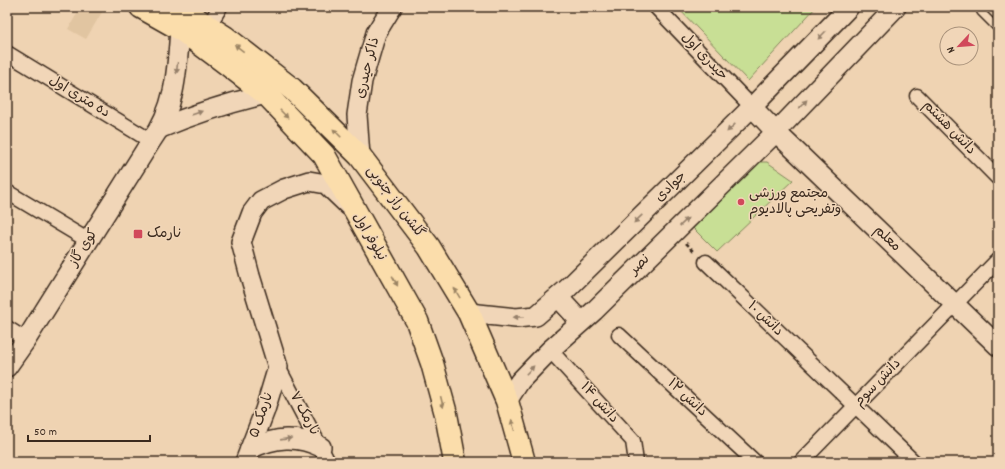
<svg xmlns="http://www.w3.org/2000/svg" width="1005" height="469" font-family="Dekko,'Playpen Sans Arabic',sans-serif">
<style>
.built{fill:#e1c5a1}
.green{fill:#c8df95;stroke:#82845a}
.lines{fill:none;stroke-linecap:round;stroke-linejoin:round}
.lane-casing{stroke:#3b2a1e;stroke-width:10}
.street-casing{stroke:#3b2a1e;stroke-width:17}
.secondary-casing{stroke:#3b2a1e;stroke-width:22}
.primary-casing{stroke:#3b2a1e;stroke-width:25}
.path{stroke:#3b2a1e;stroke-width:2.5;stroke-dasharray:4 3;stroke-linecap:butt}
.lane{stroke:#f1d6b8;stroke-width:7}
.street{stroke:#f1d6b8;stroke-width:14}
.secondary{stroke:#f1d6b8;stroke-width:19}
.primary{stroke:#fbddab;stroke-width:22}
.oneway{fill:#96806b}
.oneway2{fill:#9b8464}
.poi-dot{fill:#d1495b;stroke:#f1d6b8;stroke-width:1.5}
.labels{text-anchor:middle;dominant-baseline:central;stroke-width:3;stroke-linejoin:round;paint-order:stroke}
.street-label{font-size:14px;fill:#3b2a1e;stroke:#f1d6b8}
.poi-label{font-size:14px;fill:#3b2a1e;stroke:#f1d6b8;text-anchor:start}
</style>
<rect width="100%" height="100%" fill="#efd3b2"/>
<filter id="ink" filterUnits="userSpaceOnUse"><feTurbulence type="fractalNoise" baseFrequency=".025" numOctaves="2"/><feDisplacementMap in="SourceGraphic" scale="8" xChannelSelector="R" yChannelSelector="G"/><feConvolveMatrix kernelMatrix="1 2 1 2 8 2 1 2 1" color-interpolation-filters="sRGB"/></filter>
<g filter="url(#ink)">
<!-- built -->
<polygon class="built" points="81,7 105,7 86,39 68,29"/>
<!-- green -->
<g class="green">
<polygon points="677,7 816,7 748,81"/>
<polygon points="760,162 767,162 793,180 717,252 690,225 750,166"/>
</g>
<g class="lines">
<!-- lane casing -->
<g class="lane-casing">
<polyline id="lane" points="981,12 998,29"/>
</g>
<!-- street casing -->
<g class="street-casing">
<g id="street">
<polyline points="656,7 752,107"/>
<polyline points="209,25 220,7"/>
<polyline points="7,53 151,141"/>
<polyline points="917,96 998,178"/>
<polyline points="7,192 89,241"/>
<polyline points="706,262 914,462"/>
<polyline points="7,328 26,340"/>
<polyline points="619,335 755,462"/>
<polyline points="550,350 633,441 636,462"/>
<polyline points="278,367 328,462"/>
<polyline points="801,462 998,260"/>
</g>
</g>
<!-- secondary casing -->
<g class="secondary-casing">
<g id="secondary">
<polyline points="752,107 776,132 998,346"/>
<path d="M161 128C196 113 229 103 266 94"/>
<polyline points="360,156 357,115 362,81 376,33 392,7"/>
<polyline points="558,297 581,322"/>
<polyline points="469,313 516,318 536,316 567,289 752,107 849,7"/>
<path d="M7 367 26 340 151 141C176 107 177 70 180 29"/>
<polyline points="507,401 520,381 550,350 594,311 776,132 896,7"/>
<path d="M250 449C275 437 297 435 321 447"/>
<polyline points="245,462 265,410 278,367 250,276 241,242 252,213 261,201 284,189 309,181 326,184 349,206"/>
</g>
</g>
<!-- primary casing -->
<g class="primary-casing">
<g id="primary">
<polyline points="141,7 180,29 223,61 266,94 324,155 417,321 432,363 446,414 455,462"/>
<polyline points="178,7 225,37 292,89 360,156 429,247 469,313 507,401 524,462"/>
</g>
</g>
<!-- path -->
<polyline class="path" points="686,243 695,252"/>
<!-- lane -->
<use href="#lane" class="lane"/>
<!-- street -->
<use href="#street" class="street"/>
<!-- secondary -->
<use href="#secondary" class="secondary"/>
<!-- primary -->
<use href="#primary" class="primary"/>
</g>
<!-- one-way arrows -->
<defs><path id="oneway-solid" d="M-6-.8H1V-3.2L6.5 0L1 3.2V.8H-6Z"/></defs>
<g class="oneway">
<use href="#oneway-solid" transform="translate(822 35) rotate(134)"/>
<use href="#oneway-solid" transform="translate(177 68) rotate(96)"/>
<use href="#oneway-solid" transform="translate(803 104) rotate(-46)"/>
<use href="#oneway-solid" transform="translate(197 113) rotate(-20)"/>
<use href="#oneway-solid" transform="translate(731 128) rotate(136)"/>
<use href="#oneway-solid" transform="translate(638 219) rotate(136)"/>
<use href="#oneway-solid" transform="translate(684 222) rotate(-44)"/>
<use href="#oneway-solid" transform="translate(519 317) rotate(177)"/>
<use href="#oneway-solid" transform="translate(530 370) rotate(-46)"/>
<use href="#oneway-solid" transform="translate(286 439) rotate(-8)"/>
</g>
<g class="oneway2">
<use href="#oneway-solid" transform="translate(239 48) rotate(-142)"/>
<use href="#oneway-solid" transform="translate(284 114) rotate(46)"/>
<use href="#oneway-solid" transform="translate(337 133) rotate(-135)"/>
<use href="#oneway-solid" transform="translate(395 281) rotate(62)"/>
<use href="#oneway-solid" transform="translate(457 293) rotate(-121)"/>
<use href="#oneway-solid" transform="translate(442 402) rotate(76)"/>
<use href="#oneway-solid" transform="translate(513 425) rotate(-105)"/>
</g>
</g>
<!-- markers -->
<g class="poi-dot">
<circle cx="741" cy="202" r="4"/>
<rect x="133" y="229" width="10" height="10" rx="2"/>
</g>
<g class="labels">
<!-- street labels -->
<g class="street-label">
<text transform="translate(704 57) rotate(46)">حیدری اول</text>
<text transform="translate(368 68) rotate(-76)">ذاکر حیدری</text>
<text transform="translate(79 97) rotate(31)">ده متری اول</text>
<text transform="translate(949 128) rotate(46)">دانش هشتم</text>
<text transform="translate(671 187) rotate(-44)">جوادی</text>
<text transform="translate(395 202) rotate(53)">گلشن راز جنوبی</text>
<text transform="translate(369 237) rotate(59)">نیلوفر اول</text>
<text transform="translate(887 239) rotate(44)">معلم</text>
<text transform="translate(84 248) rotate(-58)">کوی گاز</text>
<text transform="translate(640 265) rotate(-45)">نصر</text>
<text transform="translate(765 319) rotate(44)">دانش ۱۰</text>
<text transform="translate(878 383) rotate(-46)">دانش سوم</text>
<text transform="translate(687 398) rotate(43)">دانش ۱۲</text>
<text transform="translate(599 403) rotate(48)">دانش ۱۴</text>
<text transform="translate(304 414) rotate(62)">نارمک ۷</text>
<text transform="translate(262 415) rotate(-71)">نارمک ۵</text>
</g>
<!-- poi labels -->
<g class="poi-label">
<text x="749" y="194">مجتمع ورزشی<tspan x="749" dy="16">وتفریحی پالادیوم</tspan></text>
<text x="147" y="234">نارمک</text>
</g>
</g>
<!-- margin -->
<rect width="1005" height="469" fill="none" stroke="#f1d6b8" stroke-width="24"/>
<rect x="12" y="12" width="981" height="445" fill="none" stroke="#3b2a1e" stroke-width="1.5" filter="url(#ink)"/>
<!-- north arrow -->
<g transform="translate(959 46) rotate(244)"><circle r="19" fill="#f1d6b8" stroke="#a8917a"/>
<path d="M0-3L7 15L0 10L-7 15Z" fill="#d1495b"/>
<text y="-6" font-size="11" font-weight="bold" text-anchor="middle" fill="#3b2a1e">N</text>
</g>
<!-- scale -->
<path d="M28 435v6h122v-6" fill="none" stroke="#3b2a1e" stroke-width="2"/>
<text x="34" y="435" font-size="12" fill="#3b2a1e" stroke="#f1d6b8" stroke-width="3" paint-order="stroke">50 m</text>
</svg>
